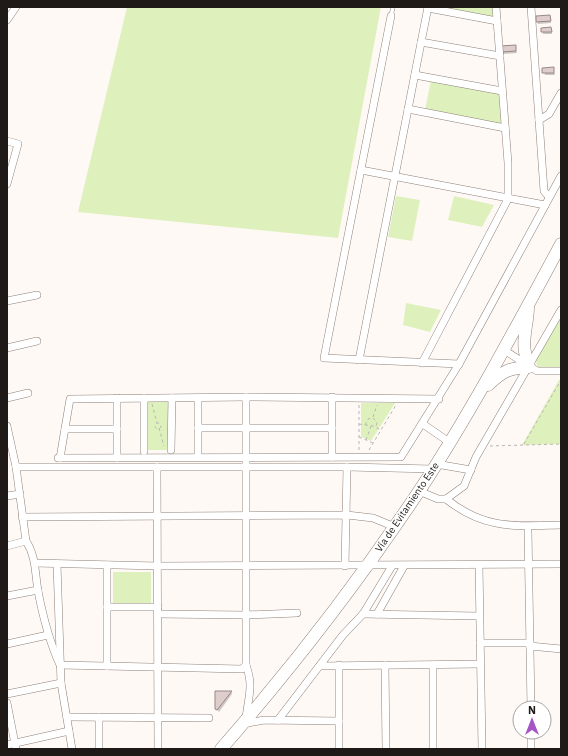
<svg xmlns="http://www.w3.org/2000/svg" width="568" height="756" font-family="'IBM Plex Sans',sans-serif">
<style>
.green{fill:#def1bd}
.shadow{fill:#0003}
.building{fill:#decdcb;stroke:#988887}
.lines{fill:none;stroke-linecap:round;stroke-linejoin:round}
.lane-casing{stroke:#8e8079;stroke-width:4.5}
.street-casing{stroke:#8e8079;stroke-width:8}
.highway-casing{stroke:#8e8079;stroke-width:13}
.path{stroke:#bbb5b2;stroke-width:1;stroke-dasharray:3 3;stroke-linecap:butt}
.lane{stroke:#fff;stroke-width:3.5}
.street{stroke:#fff;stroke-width:7}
.highway{stroke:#fff;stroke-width:12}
.labels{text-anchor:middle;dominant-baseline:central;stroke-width:3;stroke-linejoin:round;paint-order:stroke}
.street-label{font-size:10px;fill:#1f1a17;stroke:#fff}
</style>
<rect width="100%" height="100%" fill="#fff9f6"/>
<!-- green -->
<g class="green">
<polygon points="127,7 381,7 338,238 78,212"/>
<polygon points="438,7 494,7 494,14 492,18"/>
<polygon points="431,80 500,93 502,123 499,125 425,110"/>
<polygon points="396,196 420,200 412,241 388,237"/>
<polygon points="454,196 494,205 482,227 448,220"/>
<polygon points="406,303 441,310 430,332 403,325"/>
<polygon points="561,314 561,367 537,367 536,360"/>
<polygon points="559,380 561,380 561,444 522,445"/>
<rect x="146" y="402" width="24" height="48"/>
<polygon points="361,403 395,403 371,441 361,437"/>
<rect x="113" y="572" width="38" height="31"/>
</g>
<!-- shadow -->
<g class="shadow">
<polygon points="550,16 551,23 538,24 537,21"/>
<polygon points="551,28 552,34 543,34 542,29"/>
<polygon points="515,46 517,53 503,54 501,47"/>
<polygon points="553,68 555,75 545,75 543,69"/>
<polygon points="216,692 231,692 232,694 219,712 216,709"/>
</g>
<!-- building -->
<g class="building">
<polygon points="550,15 551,21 536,22 536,16"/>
<polygon points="551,27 552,32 541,32 541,28"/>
<polygon points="516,45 516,51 501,52 500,46"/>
<polygon points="554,67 554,73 542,73 542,68"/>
<polygon points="215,691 232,691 217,710 215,709"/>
</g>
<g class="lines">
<!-- lane casing -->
<g class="lane-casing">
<polyline id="lane" points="391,16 393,7"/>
</g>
<!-- street casing -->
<g class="street-casing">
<g id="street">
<polyline points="531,7 544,191 549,197"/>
<polyline points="428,8 497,21"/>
<polyline points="391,16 324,358 459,364"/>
<polyline points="7,20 16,7"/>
<polyline points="421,42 500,56"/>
<polyline points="415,75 502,91"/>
<polyline points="408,109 505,128"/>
<polyline points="539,120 549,114 561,93"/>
<polyline points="7,141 18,144 7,184"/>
<polyline points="361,170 545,205"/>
<polyline points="7,301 37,295"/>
<polyline points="7,348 37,341"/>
<polyline points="504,350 537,371 561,371"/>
<polyline points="359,360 428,7"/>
<polyline points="422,363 508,199 508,163 496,7"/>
<polyline points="332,397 332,457"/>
<polyline points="7,398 28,393"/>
<polyline points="198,398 198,457"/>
<polyline points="423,424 449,442"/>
<path d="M7 426 16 467 26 541C36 556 35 573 38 591 43 617 49 641 60 665L242 669 246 665"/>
<polyline points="198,428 332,428"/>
<polyline points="65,429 117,429"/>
<polyline points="171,450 172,398"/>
<polyline points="144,451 144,398"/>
<polyline points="58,458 401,457 459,364 561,176"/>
<polyline points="60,458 70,399 246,397 439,399"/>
<polyline points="117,458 117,398"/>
<polyline points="436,464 471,470"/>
<polyline points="16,467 347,467 433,469"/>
<polyline points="157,467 158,749"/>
<polyline points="419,491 438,499 446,499 464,486 476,457 561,310"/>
<polyline points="7,496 20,494"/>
<path d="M446 499C485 530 515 526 561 525"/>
<polyline points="22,517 347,515 373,518 395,527"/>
<polyline points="528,531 531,708"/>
<polyline points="7,546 26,541"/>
<polyline points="35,563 158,566 561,564"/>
<polyline points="57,564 61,683 72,749"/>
<polyline points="107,565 107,666"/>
<polyline points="479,565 482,749"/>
<polyline points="345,566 347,467"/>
<polyline points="7,596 38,590"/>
<polyline points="107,607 158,607"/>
<polyline points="158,614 246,615 297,613"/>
<polyline points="363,614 479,616"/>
<polyline points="377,614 404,566"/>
<polyline points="480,643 530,643"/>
<polyline points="7,644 48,635"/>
<polyline points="530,646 561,649"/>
<polyline points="339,665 339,749"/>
<polyline points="385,665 386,749"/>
<polyline points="320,666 480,664"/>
<polyline points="7,694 61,683"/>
<polyline points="7,703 16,749"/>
<polyline points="67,717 209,718"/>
<polyline points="99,717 99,749"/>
<path d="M246 719C248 697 254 687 246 665V397"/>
<polyline points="278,720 343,635 363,614 392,566"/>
<polyline points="243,724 264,720 339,721"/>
<polyline points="531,732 531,749"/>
<polyline points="7,745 69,731"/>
<polyline points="433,749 433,665"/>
</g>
</g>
<!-- highway casing -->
<g class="highway-casing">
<g id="highway">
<path d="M488 385C503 371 509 368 529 367 528 362 526 357 525 352 522 338 528 322 528 308"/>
<path d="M221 749C296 663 366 572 429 476 477 401 519 322 561 244"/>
</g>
</g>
<!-- path -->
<g class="path">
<polyline points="152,404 157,423"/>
<polyline points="373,417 377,405"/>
<circle cx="158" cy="426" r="3"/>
<polyline points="359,424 373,426 381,430"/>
<polyline points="365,425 368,419 373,418 377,422 376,427"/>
<polyline points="159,428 164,446"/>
<polyline points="359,437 373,443"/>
<polyline points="366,440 371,426"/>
<polyline points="524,444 561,380"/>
<polyline points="490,446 561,444"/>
<polyline points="359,450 359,405"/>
<polyline points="369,450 396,405"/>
</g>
<!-- lane -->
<use href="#lane" class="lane"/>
<!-- street -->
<use href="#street" class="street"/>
<!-- highway -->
<use href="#highway" class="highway"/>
</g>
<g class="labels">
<!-- street labels -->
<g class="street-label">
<text transform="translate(407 507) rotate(-56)">Vía de Evitamiento Este</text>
</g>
</g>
<!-- border -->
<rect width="568" height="756" fill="none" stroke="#1f1a17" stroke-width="16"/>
<!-- north arrow -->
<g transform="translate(532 720)"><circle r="19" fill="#ffffff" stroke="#a5a3a2"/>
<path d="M0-3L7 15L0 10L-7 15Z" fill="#a655c5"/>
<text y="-6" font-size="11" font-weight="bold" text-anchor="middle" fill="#1f1a17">N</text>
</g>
</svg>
